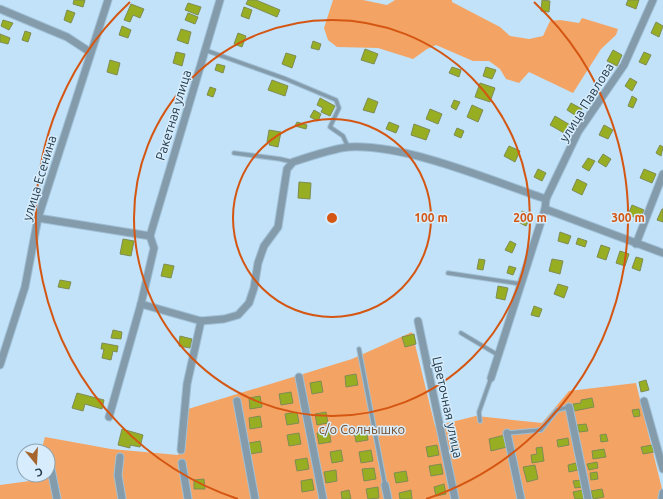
<svg xmlns="http://www.w3.org/2000/svg" width="663" height="499" font-family="Ubuntu,sans-serif">
<style>
.green{fill:#f3a464}
.building{fill:#97ae22;stroke:#7f8c54}
.lines{fill:none;stroke-linecap:round;stroke-linejoin:round}
.service-casing{stroke:#a1c0d5;stroke-width:5.5}
.minor-casing{stroke:#a1c0d5;stroke-width:9}
.service{stroke:#849bac;stroke-width:3.5}
.minor{stroke:#849bac;stroke-width:7}
.ring{fill:none;stroke:#d45612;stroke-width:2}
.labels{text-anchor:middle;dominant-baseline:central;stroke-width:3;stroke-linejoin:round;paint-order:stroke}
.street-label{font-size:13px;fill:#1f3645;stroke:#d7edfd}
.park-label{font-size:13px;fill:#754c29;stroke:#d7edfd}
.centre{fill:#d45612;stroke:#d7edfd;stroke-width:2}
.ring-label{font-size:12px;text-anchor:middle;font-weight:bold;fill:#d45612;stroke:#d7edfd;stroke-width:3;stroke-linejoin:round;paint-order:stroke}
</style>
<rect width="100%" height="100%" fill="#c1e2f9"/>
<!-- green -->
<g class="green">
<polygon points="333,0 363,0 387,5 395,0 452,0 452,2 500,27 510,36 529,39 543,36 550,21 560,20 579,23 582,18 618,29 616,35 601,49 573,93 529,72 519,83 506,79 500,69 489,61 473,61 436,45 427,49 413,59 378,48 337,47 328,40 324,28"/>
<polygon points="412,332 435,426 476,416 542,423 569,391 636,383 662,489 660,499 0,499 0,485 30,481 33,475 48,475 48,451 41,451 45,437 111,449 178,455 188,409 352,359"/>
</g>
<!-- building -->
<g class="building">
<polygon points="74,0 85,0 83,7 73,4"/>
<polygon points="248,0 256,0 280,10 277,17 246,4"/>
<polygon points="542,0 550,1 549,12 541,11"/>
<polygon points="628,0 639,0 636,9 626,5"/>
<polygon points="188,3 201,7 198,15 185,10"/>
<polygon points="131,4 144,9 140,18 133,15 130,22 124,20"/>
<polygon points="244,7 252,10 249,19 241,16"/>
<polygon points="67,10 75,13 71,23 64,20"/>
<polygon points="188,13 198,17 195,24 185,20"/>
<polygon points="3,20 13,23 9,30 1,26"/>
<polygon points="656,22 663,26 659,37 651,33"/>
<polygon points="122,26 131,30 128,38 119,35"/>
<polygon points="181,29 191,32 188,44 177,40"/>
<polygon points="25,31 31,33 28,42 22,40"/>
<polygon points="238,33 246,36 242,47 234,44"/>
<polygon points="0,34 10,38 8,44 0,42"/>
<polygon points="313,41 321,44 319,50 311,48"/>
<polygon points="365,49 378,54 374,64 361,60"/>
<polygon points="613,50 622,55 617,66 607,61"/>
<polygon points="176,52 185,54 182,66 173,63"/>
<polygon points="644,52 651,55 646,65 639,62"/>
<polygon points="286,53 296,56 292,68 282,64"/>
<polygon points="110,60 120,63 117,75 107,72"/>
<polygon points="217,64 225,66 223,73 215,70"/>
<polygon points="452,67 461,70 459,77 449,73"/>
<polygon points="486,67 496,70 492,79 483,76"/>
<polygon points="630,78 637,82 632,91 625,86"/>
<polygon points="272,80 288,86 285,96 268,90"/>
<polygon points="480,83 495,88 490,102 475,97"/>
<polygon points="210,87 216,89 213,97 207,95"/>
<polygon points="632,96 637,99 633,108 628,106"/>
<polygon points="320,98 335,106 330,116 321,112 323,108 317,105"/>
<polygon points="368,98 378,102 374,113 363,110"/>
<polygon points="454,100 460,102 456,110 451,107"/>
<polygon points="571,103 582,109 578,117 567,110"/>
<polygon points="472,105 483,110 478,122 467,117"/>
<polygon points="430,109 442,114 438,124 426,119"/>
<polygon points="314,110 321,114 318,121 310,117"/>
<polygon points="555,116 570,125 564,133 550,125"/>
<polygon points="297,122 307,125 306,129 295,126"/>
<polygon points="389,122 399,126 396,133 386,129"/>
<polygon points="414,124 430,130 426,140 411,135"/>
<polygon points="604,125 613,130 608,139 599,135"/>
<polygon points="457,128 464,131 461,138 454,135"/>
<polygon points="269,130 281,132 278,147 269,145 270,143 267,142"/>
<polygon points="660,145 663,147 661,156 656,153"/>
<polygon points="509,146 520,151 515,162 504,156"/>
<polygon points="603,154 611,159 606,167 598,162"/>
<polygon points="588,158 595,161 589,171 582,167"/>
<polygon points="538,169 546,173 542,181 534,177"/>
<polygon points="644,169 656,174 652,183 640,178"/>
<polygon points="577,179 587,184 582,195 572,190"/>
<polygon points="299,182 311,183 310,199 298,198"/>
<polygon points="632,205 644,210 640,219 628,215"/>
<polygon points="662,209 663,209 663,222 657,220"/>
<polygon points="522,211 531,215 526,226 518,222"/>
<polygon points="560,232 571,236 568,244 558,241"/>
<polygon points="578,238 587,241 585,247 576,244"/>
<polygon points="123,239 134,241 131,256 120,254"/>
<polygon points="510,241 516,244 512,253 505,250"/>
<polygon points="601,245 610,248 606,260 597,257"/>
<polygon points="620,251 629,254 625,266 616,263"/>
<polygon points="636,257 643,259 640,271 632,268"/>
<polygon points="479,259 485,260 483,270 477,269"/>
<polygon points="552,259 563,261 560,274 549,271"/>
<polygon points="164,264 174,266 171,278 161,276"/>
<polygon points="509,266 516,268 513,275 507,273"/>
<polygon points="60,280 71,282 69,289 58,287"/>
<polygon points="558,284 568,287 564,298 554,294"/>
<polygon points="498,286 508,288 505,300 496,298"/>
<polygon points="534,306 542,309 539,317 531,315"/>
<polygon points="113,330 122,332 121,339 111,338"/>
<polygon points="414,334 416,344 405,347 402,337"/>
<polygon points="180,336 192,339 190,348 179,346"/>
<polygon points="102,343 118,346 117,352 113,351 111,360 102,358 104,349 101,349"/>
<polygon points="356,374 358,385 346,387 345,376"/>
<polygon points="646,380 649,390 641,392 639,382"/>
<polygon points="321,381 323,392 312,394 310,383"/>
<polygon points="291,392 293,403 281,405 279,394"/>
<polygon points="77,393 104,400 102,409 85,404 83,411 72,408"/>
<polygon points="260,396 262,407 250,409 249,398"/>
<polygon points="592,398 594,407 574,411 573,404 581,403 581,400"/>
<polygon points="639,409 640,416 634,417 632,410"/>
<polygon points="297,412 299,423 287,425 285,414"/>
<polygon points="326,412 328,423 317,425 315,414"/>
<polygon points="260,416 262,427 250,429 249,418"/>
<polygon points="586,424 588,431 579,432 577,425"/>
<polygon points="122,429 143,435 140,447 130,445 130,448 118,445"/>
<polygon points="366,429 368,440 356,442 354,431"/>
<polygon points="329,431 331,442 319,444 317,433"/>
<polygon points="299,433 301,444 289,446 287,435"/>
<polygon points="606,434 608,441 601,442 600,435"/>
<polygon points="505,435 507,447 491,451 489,439"/>
<polygon points="568,438 569,445 558,447 557,440"/>
<polygon points="260,441 262,452 250,454 249,443"/>
<polygon points="437,445 439,455 428,457 426,447"/>
<polygon points="652,445 654,452 643,454 641,447"/>
<polygon points="542,447 544,461 532,463 531,455 537,454 536,448"/>
<polygon points="604,449 606,457 593,459 592,451"/>
<polygon points="341,450 343,461 332,463 330,452"/>
<polygon points="371,450 373,461 361,463 359,452"/>
<polygon points="307,458 309,469 297,471 295,460"/>
<polygon points="597,462 598,468 589,470 587,464"/>
<polygon points="576,463 578,470 569,472 568,465"/>
<polygon points="441,464 443,474 431,476 429,466"/>
<polygon points="535,465 538,479 527,482 523,467"/>
<polygon points="374,468 376,479 364,481 362,469"/>
<polygon points="336,470 337,481 326,483 324,472"/>
<polygon points="406,471 408,481 396,483 394,473"/>
<polygon points="597,472 598,479 591,480 590,473"/>
<polygon points="204,479 205,489 194,489 194,480"/>
<polygon points="312,479 314,490 302,492 301,481"/>
<polygon points="581,480 582,487 575,488 573,481"/>
<polygon points="444,484 446,494 436,496 434,487"/>
<polygon points="378,487 379,498 368,499 366,489"/>
<polygon points="602,489 604,497 593,499 591,491"/>
<polygon points="349,490 351,499 342,499 341,492"/>
<polygon points="411,490 412,499 400,499 399,493"/>
<polygon points="583,490 585,499 575,499 573,492"/>
</g>
<g class="lines">
<!-- service casing -->
<g class="service-casing">
<g id="service">
<polyline points="205,50 286,79 336,100 339,108 330,127 343,136 348,147"/>
<polyline points="234,153 280,159 293,162"/>
<polyline points="448,273 521,284"/>
<polyline points="461,333 498,355"/>
<polyline points="359,349 385,485"/>
<polyline points="480,421 479,412 491,378"/>
<polyline points="507,433 541,430 557,410 569,407"/>
</g>
</g>
<!-- minor casing -->
<g class="minor-casing">
<g id="minor">
<polyline points="0,9 67,37 90,52"/>
<polyline points="545,209 663,253"/>
<polyline points="38,218 150,236"/>
<polyline points="636,244 663,174"/>
<path d="M141 304 201 321 224 319 238 315 249 303 254 288 258 263 264 246 278 227 287 169 293 162C305 158 337 148 349 147 406 144 490 180 546 199"/>
<polyline points="418,321 455,499"/>
<polyline points="0,365 25,287 38,218 108,0"/>
<polyline points="299,377 323,499"/>
<polyline points="491,378 545,209 546,199 578,132 624,65 653,0"/>
<polyline points="237,401 255,499"/>
<polyline points="644,401 663,469"/>
<polyline points="569,407 588,499"/>
<polyline points="109,417 141,304 154,248 150,236 220,0"/>
<polyline points="507,433 521,499"/>
<polyline points="181,450 187,384 201,321"/>
<polyline points="120,457 118,475 122,499"/>
<polyline points="182,463 188,499"/>
<polyline points="48,468 51,469 57,499"/>
<polyline points="385,485 388,499"/>
<polyline points="662,499 663,493"/>
</g>
</g>
<!-- service -->
<use href="#service" class="service"/>
<!-- minor -->
<use href="#minor" class="minor"/>
</g>
<!-- distance rings -->
<g class="ring">
<circle cx="332" cy="218" r="99"/>
<circle cx="332" cy="218" r="198"/>
<path d="M238 499A296 296 0 0 1 130 2M534 2A296 296 0 0 1 426 499"/>
</g>
<g class="labels">
<!-- street labels -->
<g class="street-label">
<text transform="translate(586 102) rotate(-58)">улица Павлова</text>
<text transform="translate(173 115) rotate(-73)">Ракетная улица</text>
<text transform="translate(39 178) rotate(-73)">улица Есенина</text>
<text transform="translate(448 407) rotate(78)">Цветочная улица</text>
</g>
<!-- park labels -->
<g class="park-label">
<text x="362" y="429">с/о Солнышко</text>
</g>
</g>
<circle cx="332" cy="218" r="6" class="centre"/>
<g class="ring-label">
<text x="431" y="222">100 m</text>
<text x="530" y="222">200 m</text>
<text x="628" y="222">300 m</text>
</g>
<!-- north arrow -->
<g transform="translate(36 463) rotate(162)"><circle r="19" fill="#d7edfd" stroke="#8da4b3"/>
<path d="M0-3L7 15L0 10L-7 15Z" fill="#a5652d"/>
<text y="-6" font-size="11" font-weight="bold" text-anchor="middle" fill="#1f3645">С</text>
</g>
</svg>
